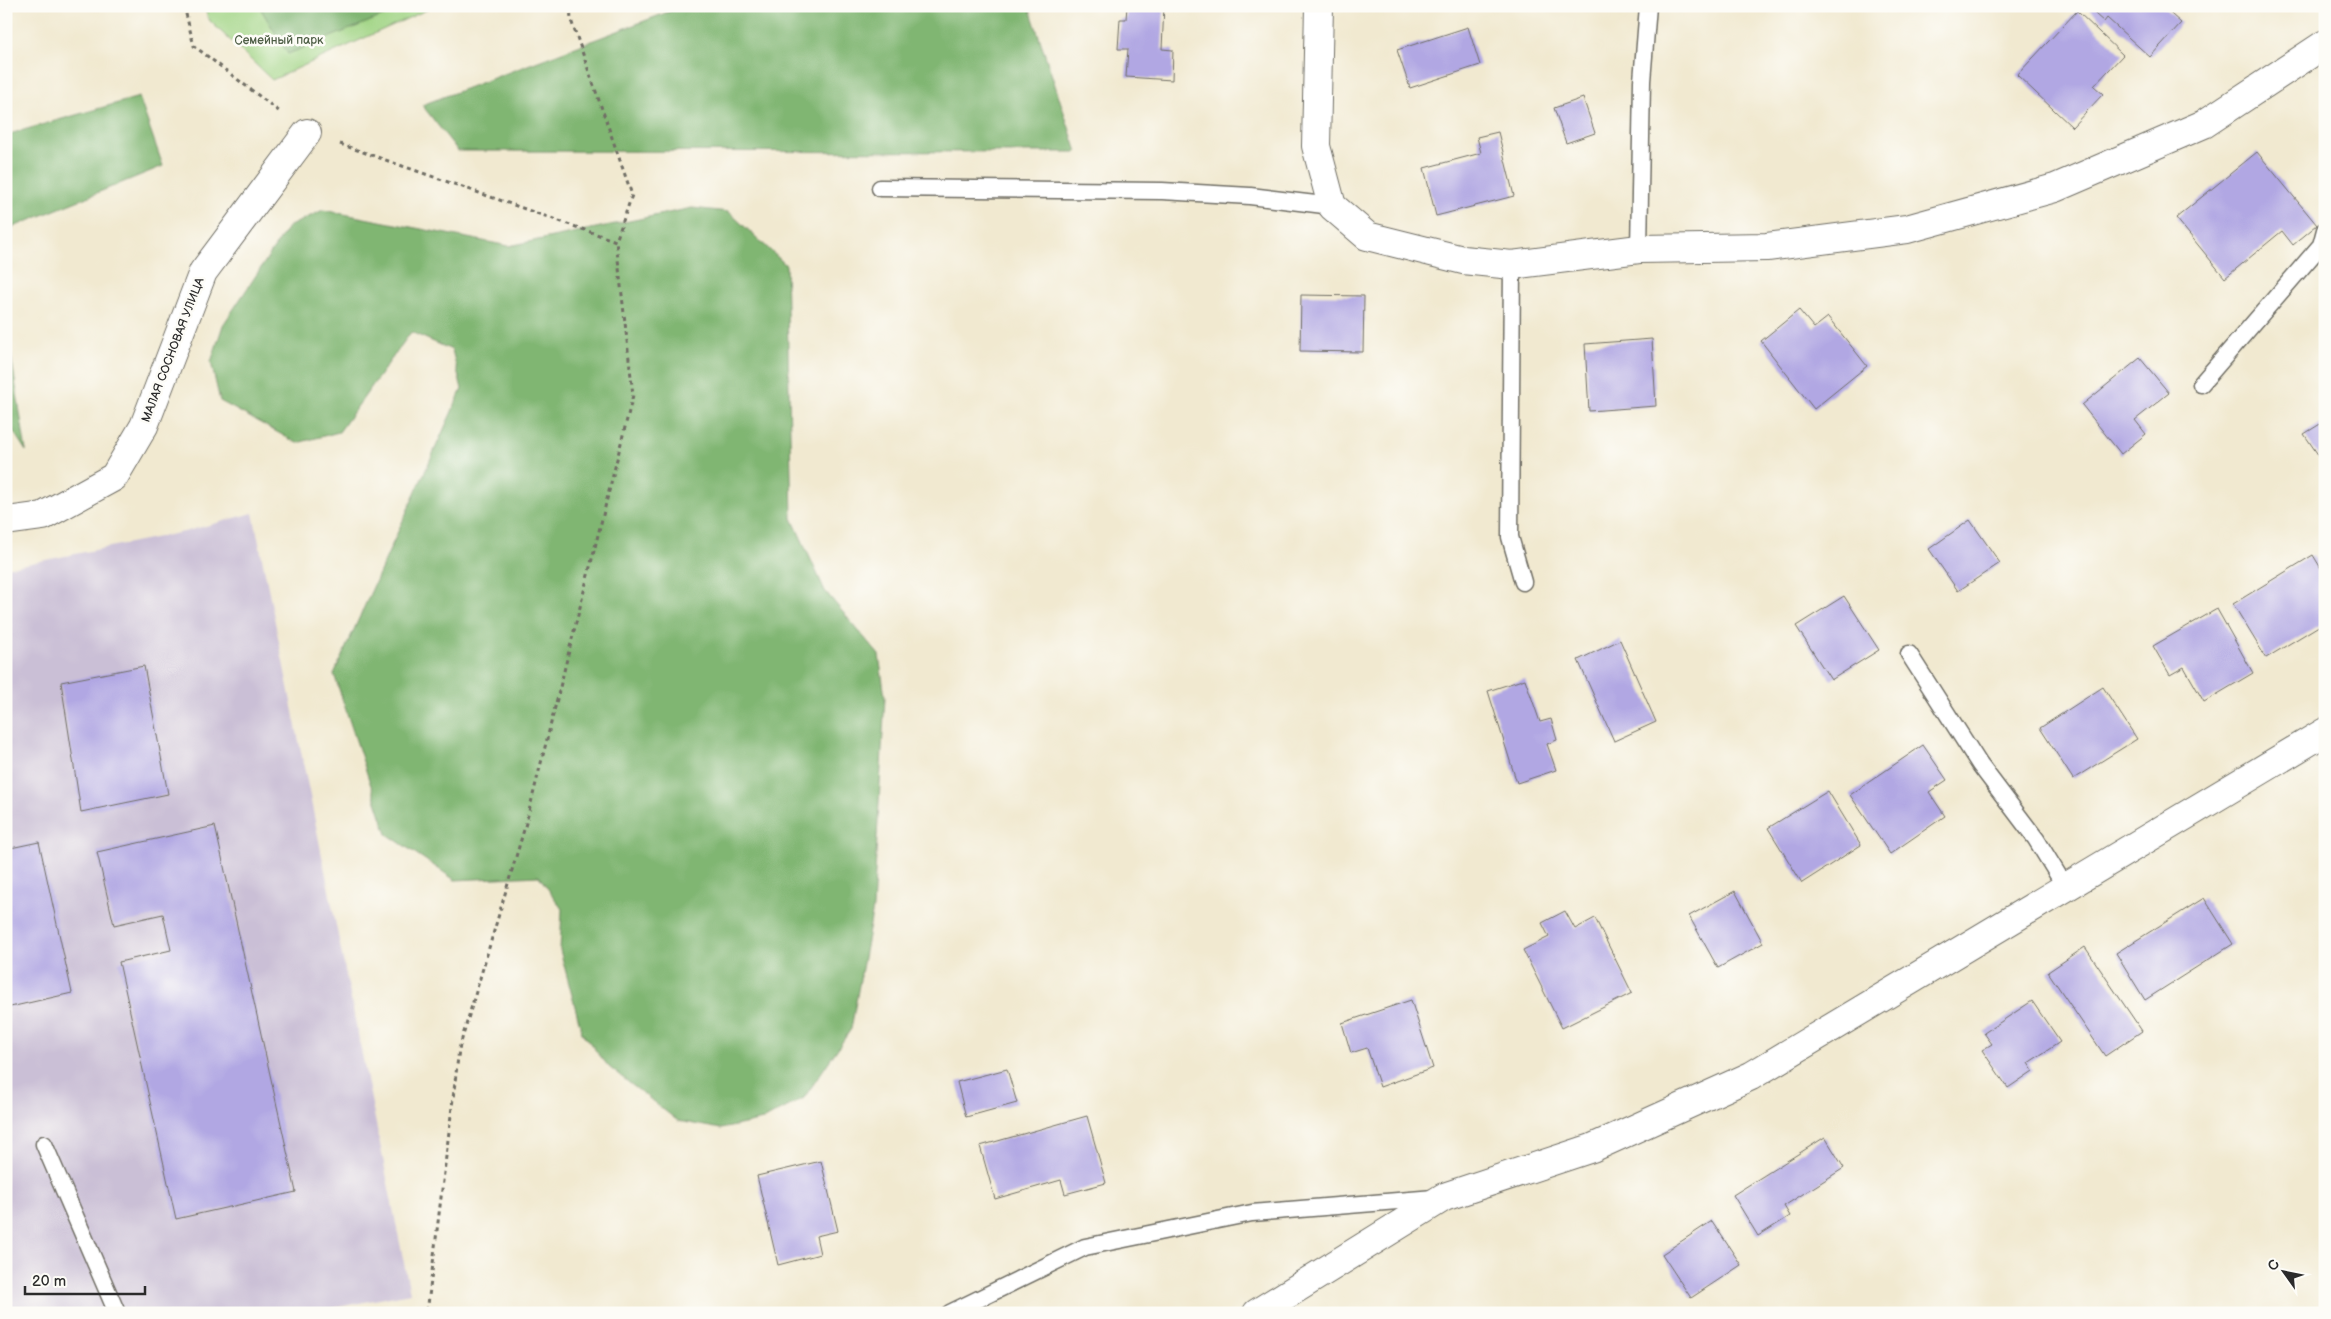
<svg xmlns="http://www.w3.org/2000/svg" width="2331" height="1319" font-family="'Balsamiq Sans',sans-serif">
<style>
.industrial{fill:#cabfd6}
.green{fill:#a0d484;stroke:#668058}
.forest{fill:#80b672;stroke:#56704e}
.building{fill:#b1a7e3}
.lines{fill:none;stroke-linecap:round;stroke-linejoin:round}
.lane-casing{stroke:#706e65;stroke-width:19}
.street-casing{stroke:#706e65;stroke-width:30}
.path{stroke:#706e65;stroke-width:3;stroke-dasharray:4 4;stroke-linecap:butt}
.lane{stroke:#fff;stroke-width:16}
.street{stroke:#fff;stroke-width:28}
.labels{text-anchor:middle;dominant-baseline:central;stroke-width:5;stroke-linejoin:round;paint-order:stroke}
.park-label{font-size:12px;fill:#4e5e46;stroke:#fdfcf7}
.street-label{font-size:12px;fill:#2b2b2b;stroke:#fdfcf7}
</style>
<rect width="100%" height="100%" fill="#fdfcf7"/>
<filter id="ink" filterUnits="userSpaceOnUse"><feTurbulence type="fractalNoise" baseFrequency=".02" numOctaves="2"/><feDisplacementMap in="SourceGraphic" scale="10" xChannelSelector="R" yChannelSelector="G"/><feConvolveMatrix kernelMatrix="1 2 1 2 8 2 1 2 1" color-interpolation-filters="sRGB"/></filter>
<filter id="wash" filterUnits="userSpaceOnUse"><feTurbulence type="fractalNoise" baseFrequency=".0096" numOctaves="4" result="noise"/><feDisplacementMap in="SourceGraphic" scale="20" xChannelSelector="R" yChannelSelector="G"/><feGaussianBlur stdDeviation="1.12" result="paint"/><feColorMatrix in="noise" values="0 0 0 0 0 0 0 0 0 0 0 0 0 0 0 0 0 1.4 0 .05"/><feComposite in="paint" operator="in"/></filter>
<g filter="url(#wash)">
<rect width="100%" height="100%" fill="#f1e9d0"/>
<!-- industrial -->
<polygon class="industrial" points="253,513 410,1293 308,1313 6,1313 6,568 184,532"/>
<!-- green -->
<polygon class="green" points="203,6 435,6 272,80 210,21"/>
<!-- forest -->
<g class="forest">
<polygon points="259,6 408,6 288,54"/>
<polygon points="684,6 1029,6 1077,152 458,151 422,105"/>
<polygon points="139,97 163,166 6,230 6,135"/>
<polygon points="692,208 729,212 786,265 792,518 825,591 879,655 885,697 873,908 851,1029 804,1098 763,1120 721,1129 678,1121 609,1067 582,1033 560,950 562,909 539,876 455,880 387,834 334,674 462,389 452,350 411,332 339,432 297,443 220,401 211,362 223,325 288,227 323,210 509,246"/>
<polygon points="6,323 26,451 6,420"/>
</g>
<g id="blocks">
<!-- building -->
<g class="building">
<polygon points="1127,6 1164,6 1162,49 1173,50 1172,80 1126,77 1128,49 1118,49 1120,19 1126,19"/>
<polygon points="2086,6 2162,6 2181,23 2150,57 2107,18 2104,22"/>
<polygon points="2077,11 2123,55 2094,86 2103,94 2072,127 2017,75"/>
<polygon points="1468,27 1480,65 1410,88 1397,50"/>
<polygon points="1583,98 1595,133 1566,143 1554,108"/>
<polygon points="1498,132 1514,196 1436,216 1424,168 1481,153 1477,137"/>
<polygon points="2257,152 2317,225 2293,245 2282,231 2225,278 2176,218"/>
<polygon points="1301,295 1364,296 1363,352 1300,351"/>
<polygon points="1799,310 1814,328 1828,317 1867,366 1814,409 1761,341"/>
<polygon points="1652,339 1656,406 1589,411 1585,344"/>
<polygon points="2140,358 2169,393 2135,420 2146,434 2121,454 2082,405"/>
<polygon points="2325,421 2325,465 2304,434"/>
<polygon points="1970,520 2000,563 1958,591 1929,549"/>
<polygon points="2313,555 2325,575 2325,629 2322,624 2266,658 2233,604"/>
<polygon points="1844,596 1879,650 1831,680 1796,626"/>
<polygon points="2217,609 2253,673 2204,702 2184,667 2170,675 2153,646"/>
<polygon points="1620,640 1656,722 1614,741 1578,660"/>
<polygon points="144,666 168,794 81,812 61,682"/>
<polygon points="1525,679 1540,722 1551,719 1557,740 1547,744 1556,770 1517,783 1488,691"/>
<polygon points="2103,687 2137,739 2073,779 2040,728"/>
<polygon points="1923,745 1947,780 1929,792 1945,816 1890,854 1850,795"/>
<polygon points="1828,791 1861,845 1802,883 1768,828"/>
<polygon points="215,826 296,1192 176,1219 119,962 171,950 163,914 114,925 97,852"/>
<polygon points="39,842 72,993 6,1008 6,849"/>
<polygon points="1735,891 1763,943 1718,968 1689,916"/>
<polygon points="2204,898 2233,944 2145,1000 2116,953"/>
<polygon points="1565,911 1575,929 1595,918 1632,993 1562,1028 1523,950 1549,937 1542,923"/>
<polygon points="2085,947 2142,1031 2105,1056 2048,972"/>
<polygon points="1411,1000 1433,1068 1380,1087 1367,1048 1351,1053 1342,1023"/>
<polygon points="2032,1001 2060,1042 2028,1063 2033,1071 2008,1088 1982,1050 1992,1044 1984,1033"/>
<polygon points="1007,1069 1017,1103 966,1117 957,1082"/>
<polygon points="1087,1116 1106,1183 1065,1194 1061,1180 995,1199 980,1146"/>
<polygon points="1825,1137 1844,1168 1784,1206 1790,1216 1758,1236 1733,1195"/>
<polygon points="821,1161 838,1231 816,1236 820,1254 778,1265 757,1176"/>
<polygon points="1712,1221 1741,1265 1691,1298 1662,1254"/>
</g>
</g>
</g>
<g filter="url(#ink)">
<use href="#blocks" fill-opacity="0" stroke="#706e65" stroke-width="1"/>
<g class="lines">
<!-- lane casing -->
<g class="lane-casing">
<g id="lane">
<polyline points="880,188 1162,191 1250,196 1332,206"/>
<polyline points="1639,249 1642,81 1648,6"/>
<polyline points="1512,265 1510,537 1523,582"/>
<polyline points="2201,384 2321,245 2325,230"/>
<polyline points="1909,654 1980,765 2036,839 2066,888"/>
<polyline points="44,1144 117,1313"/>
<polyline points="950,1313 1085,1247 1252,1213 1434,1198"/>
</g>
</g>
<!-- street casing -->
<g class="street-casing">
<g id="street">
<polyline points="1319,6 1316,146 1332,206 1367,236 1463,260 1512,265 1639,249 1767,247 1907,229 2055,188 2204,124 2325,44"/>
<polyline points="6,521 43,516 114,477 144,426 203,272 307,133"/>
<polyline points="1257,1313 1444,1197 1592,1148 1751,1076 2325,732"/>
</g>
</g>
<!-- path -->
<g class="path">
<polyline points="184,6 194,46 280,112"/>
<polyline points="570,6 571,20 632,195 616,241"/>
<polyline points="340,144 616,241 633,395 526,823 459,1049 427,1313"/>
</g>
<!-- lane -->
<use href="#lane" class="lane"/>
<!-- street -->
<use href="#street" class="street"/>
</g>
</g>
<g class="labels">
<!-- park labels -->
<g class="park-label">
<text x="279" y="40">Семейный парк</text>
</g>
<!-- street labels -->
<g class="street-label">
<text transform="translate(173 350) rotate(-69)">МАЛАЯ СОСНОВАЯ УЛИЦА</text>
</g>
</g>
<!-- margin -->
<rect width="2331" height="1319" fill="none" stroke="#fdfcf7" stroke-width="25"/>
<!-- north arrow -->
<g transform="translate(2284 1272) rotate(303)" stroke="#fdfcf7" stroke-width="4" paint-order="stroke">
<path d="M0-4L9 19L0 12L-9 19Z" fill="#2b2b2b"/>
<text y="-8" font-size="14" font-weight="bold" text-anchor="middle" fill="#2b2b2b">С</text>
</g>
<!-- scale -->
<path d="M25 1286v8h120v-8" fill="none" stroke="#2b2b2b" stroke-width="2.5"/>
<text x="32" y="1286" font-size="15" fill="#2b2b2b" stroke="#fdfcf7" stroke-width="4" paint-order="stroke">20 m</text>
</svg>
